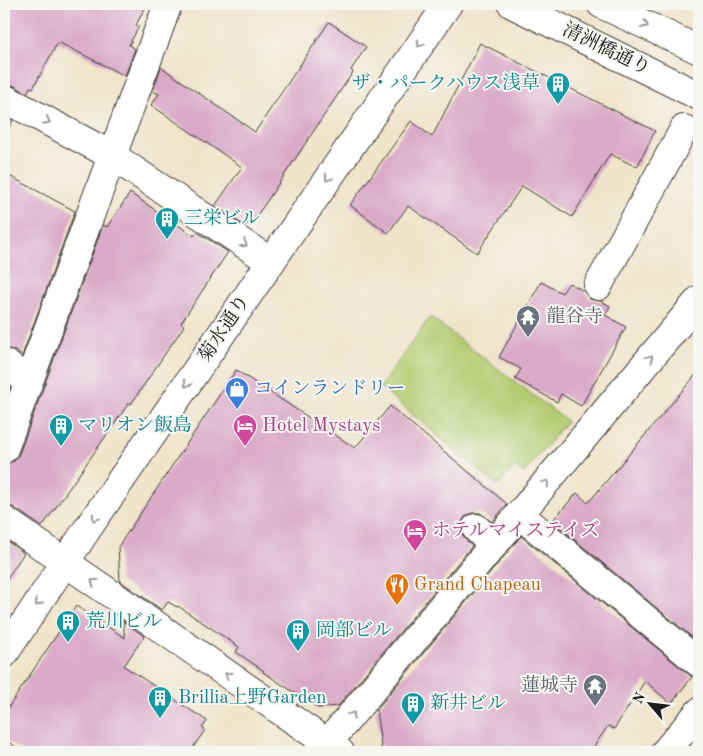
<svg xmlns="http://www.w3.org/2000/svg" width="703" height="756" font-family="'Old Standard TT','Noto Serif JP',serif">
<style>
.green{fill:#b4cb70;stroke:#687446}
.building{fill:#daabc9}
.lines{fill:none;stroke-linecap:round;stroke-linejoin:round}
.minor-casing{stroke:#3c3a36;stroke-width:30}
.minor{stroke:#fff;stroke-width:28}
.oneway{stroke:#999}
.labels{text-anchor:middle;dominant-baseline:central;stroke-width:4;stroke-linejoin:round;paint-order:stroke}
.street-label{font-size:19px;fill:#1c1c1c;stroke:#f6f6f2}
.culture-label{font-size:19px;fill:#0d838f;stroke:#f6f6f2;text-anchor:start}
.worship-label{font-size:19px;fill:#5b616d;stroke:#f6f6f2;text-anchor:start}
.shop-label{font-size:19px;fill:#366cbe;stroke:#f6f6f2;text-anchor:start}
.hotel-label{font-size:19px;fill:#b23c85;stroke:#f6f6f2;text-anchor:start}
.food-label{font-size:19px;fill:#c56008;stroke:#f6f6f2;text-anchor:start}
</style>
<rect width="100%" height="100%" fill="#f6f6f2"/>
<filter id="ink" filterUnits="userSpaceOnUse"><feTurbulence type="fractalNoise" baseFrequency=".02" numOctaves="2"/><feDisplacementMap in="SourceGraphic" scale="10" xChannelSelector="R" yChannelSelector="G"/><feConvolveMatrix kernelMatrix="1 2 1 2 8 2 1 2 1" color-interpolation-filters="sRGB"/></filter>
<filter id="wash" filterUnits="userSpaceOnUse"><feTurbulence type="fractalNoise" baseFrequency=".0096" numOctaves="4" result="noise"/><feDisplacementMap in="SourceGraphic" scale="20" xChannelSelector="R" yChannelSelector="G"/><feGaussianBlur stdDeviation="1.12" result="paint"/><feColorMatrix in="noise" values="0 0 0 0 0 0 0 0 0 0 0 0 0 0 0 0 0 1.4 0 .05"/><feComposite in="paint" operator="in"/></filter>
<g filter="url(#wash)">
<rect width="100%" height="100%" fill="#f0e4ca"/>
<!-- green -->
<polygon class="green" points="430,317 567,421 524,473 514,467 498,486 380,387"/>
<g id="blocks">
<!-- building -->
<g class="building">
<polygon points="4,4 147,4 136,25 139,26 129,45 135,49 125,76 58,42 33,88 30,87 27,93 11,84 4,82"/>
<polygon points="329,22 366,47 351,70 353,72 265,204 250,225 246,223 245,226 215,206 242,167 151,105 159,94 153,91 161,67 255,132"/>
<polygon points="480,43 655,131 637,167 610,154 572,217 522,186 477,253 408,206 388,233 350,205 411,121 432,137"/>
<polygon points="4,116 13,120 4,137"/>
<polygon points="4,173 75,211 22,356 13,350 4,348"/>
<polygon points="130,193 194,236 197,232 228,252 181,323 184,326 131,404 129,403 42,527 13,507 4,505 4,464 14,461 19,454 103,225 107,227"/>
<polygon points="541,282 562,293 569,283 584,291 590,299 601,301 610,306 605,315 626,327 581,406 561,394 557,402 515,379 521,369 499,357"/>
<polygon points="236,370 355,448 390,406 507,504 492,522 480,513 472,513 465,517 461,524 461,532 465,539 472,546 338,706 318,708 263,672 264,671 236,652 239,647 178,606 177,607 168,602 162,610 120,581 118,547"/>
<polygon points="699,371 699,643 552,521 577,493 588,503"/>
<polygon points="4,382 10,387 4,404"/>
<polygon points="521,536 692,677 671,704 645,681 614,729 608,726 590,752 382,752 376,710"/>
<polygon points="4,539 24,553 4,583"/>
<polygon points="76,606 125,638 123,621 144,636 124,666 207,721 202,728 205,730 190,752 23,752 4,739 4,714"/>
</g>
</g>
</g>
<g filter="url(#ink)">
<use href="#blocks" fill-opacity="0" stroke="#3c3a36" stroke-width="1"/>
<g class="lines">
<!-- minor casing -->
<g class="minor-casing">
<g id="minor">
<polyline points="512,4 699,96"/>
<polyline points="601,4 699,50"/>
<polyline points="4,98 111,155 271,262"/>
<polyline points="598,286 684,129"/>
<polyline points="4,363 28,380"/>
<polyline points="4,449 168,4"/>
<polyline points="519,514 699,663"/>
<polyline points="4,520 340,752"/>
<polyline points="476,528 493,545"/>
<polyline points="4,654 86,531 448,4"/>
<polyline points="320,752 699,300"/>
<polyline points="665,752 699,712"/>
</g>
</g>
<!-- minor -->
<use href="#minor" class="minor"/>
</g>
<!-- one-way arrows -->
<defs><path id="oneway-chevron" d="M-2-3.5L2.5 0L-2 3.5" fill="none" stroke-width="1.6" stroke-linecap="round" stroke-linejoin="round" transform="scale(1.25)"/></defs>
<g class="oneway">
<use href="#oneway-chevron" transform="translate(645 25) rotate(25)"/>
<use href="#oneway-chevron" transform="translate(420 44) rotate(124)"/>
<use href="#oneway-chevron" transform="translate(47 121) rotate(28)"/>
<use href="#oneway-chevron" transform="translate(328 178) rotate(124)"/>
<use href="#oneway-chevron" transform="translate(244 244) rotate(33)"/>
<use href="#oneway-chevron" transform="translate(650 358) rotate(-50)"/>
<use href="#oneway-chevron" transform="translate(187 384) rotate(124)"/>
<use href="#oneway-chevron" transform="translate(546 483) rotate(-50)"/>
<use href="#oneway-chevron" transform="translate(95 518) rotate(124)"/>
<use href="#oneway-chevron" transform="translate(94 582) rotate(-145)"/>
<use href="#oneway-chevron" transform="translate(38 603) rotate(124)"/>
<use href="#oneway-chevron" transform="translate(228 675) rotate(-145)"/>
<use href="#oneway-chevron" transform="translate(352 715) rotate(-50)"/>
</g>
</g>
<!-- icons -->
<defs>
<g id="building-pin" transform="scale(1.25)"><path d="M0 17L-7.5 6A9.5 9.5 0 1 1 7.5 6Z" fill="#0f9aa8" stroke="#f6f6f2"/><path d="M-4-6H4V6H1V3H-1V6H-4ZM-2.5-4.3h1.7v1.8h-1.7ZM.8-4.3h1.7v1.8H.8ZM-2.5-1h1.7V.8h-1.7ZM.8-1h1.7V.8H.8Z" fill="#fff"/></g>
<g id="temple-pin" transform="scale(1.25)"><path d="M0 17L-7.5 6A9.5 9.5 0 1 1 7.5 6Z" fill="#6b7280" stroke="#f6f6f2"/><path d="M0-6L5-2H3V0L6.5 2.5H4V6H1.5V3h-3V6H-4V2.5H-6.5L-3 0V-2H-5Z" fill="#fff"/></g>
<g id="shop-pin" transform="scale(1.25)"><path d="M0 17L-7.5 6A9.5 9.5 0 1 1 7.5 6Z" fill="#3f7fe0" stroke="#f6f6f2"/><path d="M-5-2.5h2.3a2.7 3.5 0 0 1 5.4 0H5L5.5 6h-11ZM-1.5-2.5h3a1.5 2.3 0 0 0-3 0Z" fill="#fff"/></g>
<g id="hotel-pin" transform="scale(1.25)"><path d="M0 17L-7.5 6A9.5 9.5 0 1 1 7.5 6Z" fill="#d1479c" stroke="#f6f6f2"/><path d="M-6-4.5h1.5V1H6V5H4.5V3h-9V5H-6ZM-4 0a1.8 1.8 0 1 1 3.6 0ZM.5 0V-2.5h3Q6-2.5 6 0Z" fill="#fff"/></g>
<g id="restaurant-pin" transform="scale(1.25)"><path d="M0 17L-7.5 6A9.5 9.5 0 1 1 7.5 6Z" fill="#e8710a" stroke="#f6f6f2"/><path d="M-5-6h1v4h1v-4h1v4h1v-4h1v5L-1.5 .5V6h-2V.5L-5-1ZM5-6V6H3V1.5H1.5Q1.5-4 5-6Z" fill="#fff"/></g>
</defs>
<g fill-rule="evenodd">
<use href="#building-pin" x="558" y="84"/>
<use href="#building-pin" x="167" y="219"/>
<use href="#temple-pin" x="528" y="317"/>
<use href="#shop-pin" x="237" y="389"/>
<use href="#building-pin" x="61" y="426"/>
<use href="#hotel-pin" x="245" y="426"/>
<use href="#hotel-pin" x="415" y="531"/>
<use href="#restaurant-pin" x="397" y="585"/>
<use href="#building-pin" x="68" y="622"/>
<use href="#building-pin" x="298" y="631"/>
<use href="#temple-pin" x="595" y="686"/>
<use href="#building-pin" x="160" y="698"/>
<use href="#building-pin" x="413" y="704"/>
</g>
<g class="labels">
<!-- street labels -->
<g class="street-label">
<text transform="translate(606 50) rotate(26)">清洲橋通り</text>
<text transform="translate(225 329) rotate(-56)">菊水通り</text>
</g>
<!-- culture labels -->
<g class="culture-label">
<text x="540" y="84" text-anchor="end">ザ・パークハウス浅草</text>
<text x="184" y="219">三栄ビル</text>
<text x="78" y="426">マリオン飯島</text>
<text x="86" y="622">荒川ビル</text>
<text x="316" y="631">岡部ビル</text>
<text x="178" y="698">Brillia上野Garden</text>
<text x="430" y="704">新井ビル</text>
</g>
<!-- worship labels -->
<g class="worship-label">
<text x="546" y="317">龍谷寺</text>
<text x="578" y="686" text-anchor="end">蓮城寺</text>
</g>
<!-- shop labels -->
<g class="shop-label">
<text x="254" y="389">コインランドリー</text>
</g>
<!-- hotel labels -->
<g class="hotel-label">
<text x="262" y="426">Hotel Mystays</text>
<text x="432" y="531">ホテルマイステイズ</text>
</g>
<!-- food labels -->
<g class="food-label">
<text x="414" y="585">Grand Chapeau</text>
</g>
</g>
<!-- margin -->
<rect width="703" height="756" fill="none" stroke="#f6f6f2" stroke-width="20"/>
<!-- north arrow -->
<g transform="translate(650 704) rotate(298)" stroke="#f6f6f2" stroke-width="4" paint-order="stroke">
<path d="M0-4L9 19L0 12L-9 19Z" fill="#1c1c1c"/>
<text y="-8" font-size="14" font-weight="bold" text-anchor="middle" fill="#1c1c1c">N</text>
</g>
</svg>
